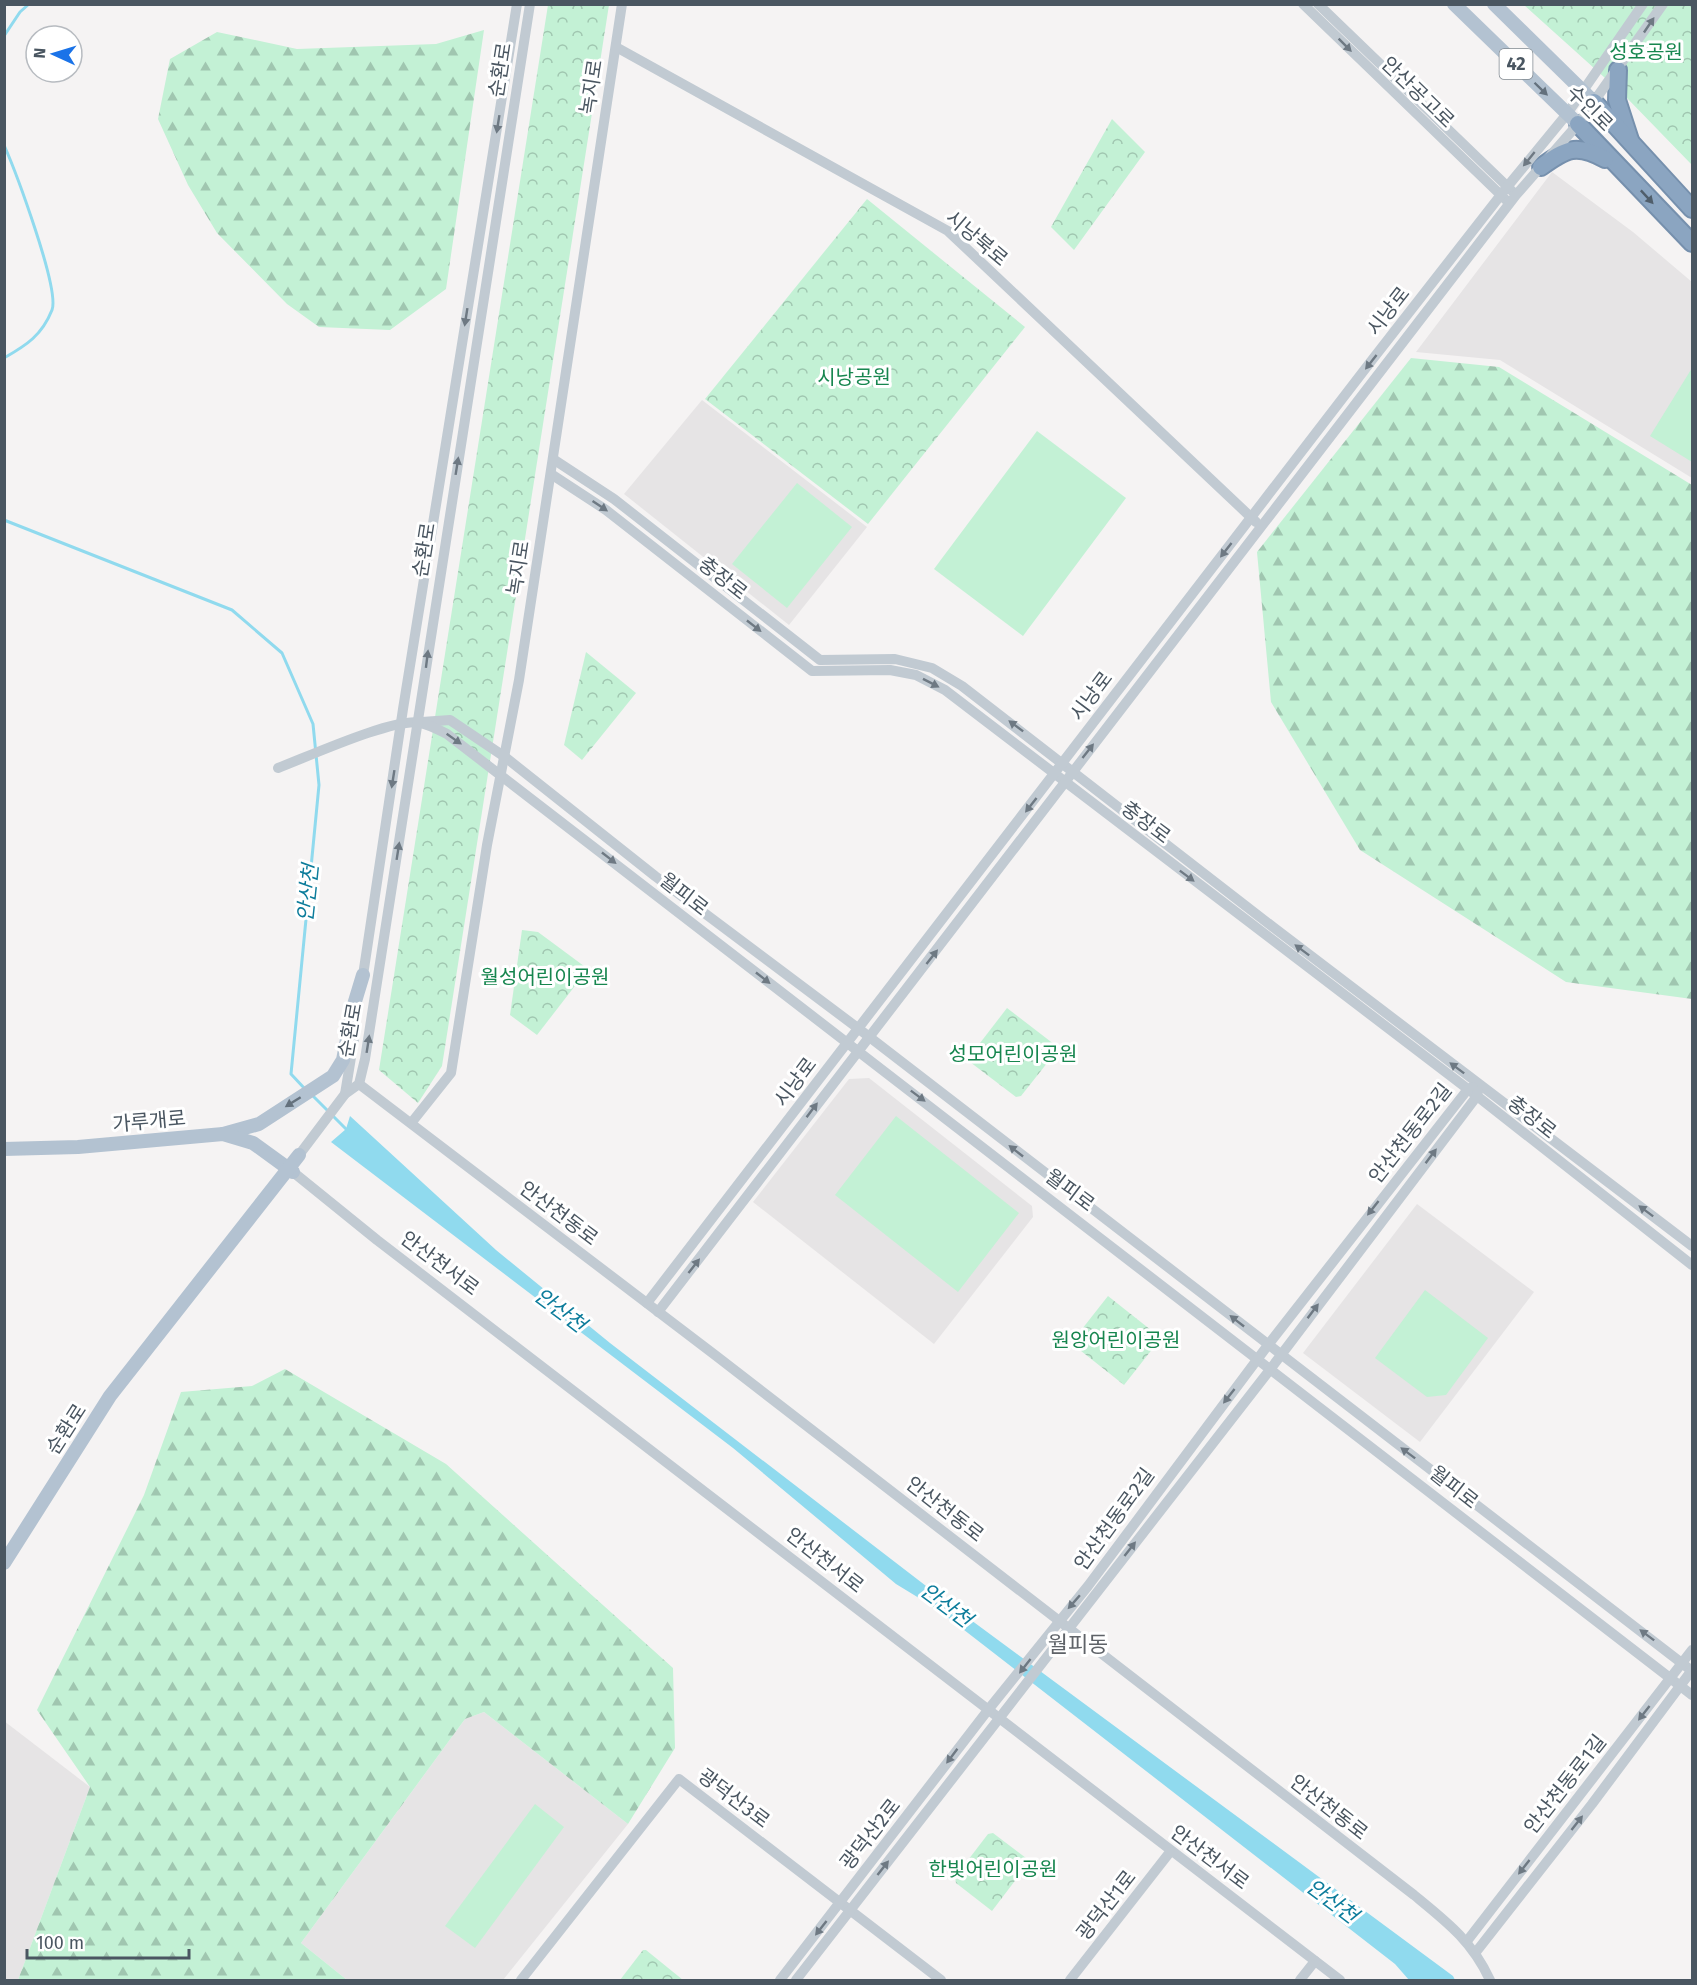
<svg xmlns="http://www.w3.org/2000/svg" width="1697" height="1985" font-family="'Fira Sans','Noto Sans KR',sans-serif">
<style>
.education{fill:#e6e4e5}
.forest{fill:url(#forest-firs)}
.park{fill:url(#park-crowns)}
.pitch{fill:#c3f1d5}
.water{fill:#90daee}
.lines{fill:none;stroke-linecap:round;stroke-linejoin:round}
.stream{stroke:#90daee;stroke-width:3}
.highway-casing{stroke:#7690ad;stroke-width:20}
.minor{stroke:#c1cad2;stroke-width:10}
.major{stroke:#b3c2d1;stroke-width:14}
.highway{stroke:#8ba5c1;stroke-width:16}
.oneway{fill:#6e7983}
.oneway2{fill:#64717d}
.oneway3{fill:#505e6b}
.labels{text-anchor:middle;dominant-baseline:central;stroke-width:6;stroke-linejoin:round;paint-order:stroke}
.shield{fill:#fff;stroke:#808990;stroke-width:1.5}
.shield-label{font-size:18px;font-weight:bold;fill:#4a5661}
.park-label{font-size:20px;fill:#17864f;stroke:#fff}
.street-label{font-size:20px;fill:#4a5661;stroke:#fff}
.water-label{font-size:21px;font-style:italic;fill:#0c7c9b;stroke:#fff}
.quarter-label{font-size:22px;fill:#5f6368;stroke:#fff}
</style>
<defs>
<pattern id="forest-firs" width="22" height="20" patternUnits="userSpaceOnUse" patternTransform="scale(1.5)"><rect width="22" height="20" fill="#c3f1d5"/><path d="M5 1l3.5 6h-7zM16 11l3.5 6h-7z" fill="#a0c6b0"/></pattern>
<pattern id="park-crowns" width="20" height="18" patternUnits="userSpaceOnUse" patternTransform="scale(1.5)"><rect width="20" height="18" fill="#c3f1d5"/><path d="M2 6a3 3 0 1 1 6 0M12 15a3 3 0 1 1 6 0" fill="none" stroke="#a0c6b0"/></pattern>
</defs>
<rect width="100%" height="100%" fill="#f5f3f3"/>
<!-- education -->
<g class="education">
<polygon points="1552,172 1633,232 1692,282 1692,478 1500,360 1416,352"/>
<polygon points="702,400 867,527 789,625 624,494"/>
<polygon points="869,1078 1032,1206 1033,1217 934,1344 753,1202 849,1079"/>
<polygon points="1417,1204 1534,1292 1420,1442 1303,1353"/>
<polygon points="484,1712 628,1824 503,1980 347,1980 301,1943 465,1719"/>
<polygon points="4,1721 90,1787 18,1980 5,1980"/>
</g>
<!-- forest -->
<g class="forest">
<polygon points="484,30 446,289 390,330 319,327 287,304 217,233 188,185 158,119 170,59 217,32 297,49 436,44"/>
<polygon points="1411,358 1499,367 1692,485 1692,999 1566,982 1360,850 1271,702 1257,552"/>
<polygon points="285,1369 446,1464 673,1668 675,1748 628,1824 484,1712 465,1719 301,1943 347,1980 18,1980 90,1787 37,1710 144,1495 181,1392 252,1386"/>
</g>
<!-- park -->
<g class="park">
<polygon points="548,5 609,5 442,1066 418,1103 379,1070"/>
<polygon points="1524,5 1692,5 1692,165 1625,96"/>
<polygon points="1112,119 1145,152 1074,250 1051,227"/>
<polygon points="867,199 1025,327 868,524 705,399"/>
<polygon points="586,652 636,693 582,760 564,745"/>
<polygon points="522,930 538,932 588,969 537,1035 510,1015"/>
<polygon points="1007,1008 1059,1048 1021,1096 1016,1097 970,1062 970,1056"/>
<polygon points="1108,1296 1161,1338 1124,1385 1071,1343"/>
<polygon points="993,1833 1030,1861 992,1911 956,1883 955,1877 988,1834"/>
<polygon points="643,1950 646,1950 683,1980 620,1980"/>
</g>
<!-- pitch -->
<g class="pitch">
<polygon points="1692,368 1692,462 1650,436"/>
<polygon points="1037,431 1126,498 1023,636 934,569"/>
<polygon points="797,483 852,527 787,608 732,564"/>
<polygon points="896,1116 1019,1213 958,1292 835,1195"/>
<polygon points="1425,1290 1488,1338 1446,1395 1427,1397 1375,1358"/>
<polygon points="535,1804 564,1827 475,1948 445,1926"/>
</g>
<!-- water -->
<polygon class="water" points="350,1116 496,1250 610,1343 956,1609 1453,1976 1455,1980 1409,1980 1395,1964 937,1609 896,1584 733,1448 331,1142 346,1129"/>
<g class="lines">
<!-- stream -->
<g class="stream">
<polyline points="4,36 20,12 29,4"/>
<path d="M4 145C15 170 60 289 52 310 42 335 27 345 4 358"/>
<polyline points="4,520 232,610 282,653 313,724 319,785 291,1074 305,1089"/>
<polyline points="312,1095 346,1129"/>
</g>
<!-- highway casing -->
<g class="highway-casing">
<g id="highway">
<polyline points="1618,70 1617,100 1630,140"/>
<polyline points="1594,102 1692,209"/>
<polyline points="1578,124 1692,243"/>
<path d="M1541 167C1566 149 1576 143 1605 159"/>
</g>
</g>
<!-- minor -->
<g class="minor">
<polyline points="1303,4 1506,200"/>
<polyline points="1318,4 1512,191"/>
<polyline points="616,47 948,231 1256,522"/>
<polyline points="553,459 614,499 820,660 895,659 932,668 962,686 1273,927 1692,1246"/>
<polyline points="551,474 606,510 812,671 890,670 916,675 945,690 1477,1096 1692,1265"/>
<polyline points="422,722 450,720 505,757 655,876 859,1029 1692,1671"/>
<path d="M278 768C305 758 397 716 421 723 430 725 439 730 447 734L1692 1695"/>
<polyline points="362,982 403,709 517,4"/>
<path d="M359 1084 715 1355 1414 1895C1447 1922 1472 1941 1490 1980"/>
<polyline points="345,1094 355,1033"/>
<polyline points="412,1122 451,1073 487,845 519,680 622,4"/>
<polyline points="299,1155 345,1094 359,1084 365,1059 530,4"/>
<polyline points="293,1172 377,1240 1340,1980"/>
<polyline points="647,1303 1372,360 1507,187 1567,114 1643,4"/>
<polyline points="658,1312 1516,195 1578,124 1663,4"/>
<polyline points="1467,1941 1692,1650"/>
<polyline points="1476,1952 1592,1804 1692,1670"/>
<polyline points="521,1980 679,1779 941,1980"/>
<polyline points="780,1980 988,1710 1088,1586 1268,1345 1468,1089 1473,1087"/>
<polyline points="796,1980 1272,1367 1477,1096 1478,1091"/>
<polyline points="1070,1980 1170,1852"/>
<polyline points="1300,1980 1315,1961"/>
</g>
<!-- major -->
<g class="major">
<polyline points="1454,4 1578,124"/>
<polyline points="1494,4 1594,102"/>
<polyline points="223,1134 259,1124 333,1076 343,1060 353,1008 363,975"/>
<polyline points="4,1149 78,1147 223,1134 253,1143 293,1172"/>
<polyline points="4,1563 110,1396 299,1155"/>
</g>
<!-- highway -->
<use href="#highway" class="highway"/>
</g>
<!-- one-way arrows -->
<defs><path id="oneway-solid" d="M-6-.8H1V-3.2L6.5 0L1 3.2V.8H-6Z" transform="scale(1.5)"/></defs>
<g class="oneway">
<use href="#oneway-solid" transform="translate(1649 25) rotate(-56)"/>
<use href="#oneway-solid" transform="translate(1345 45) rotate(45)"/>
<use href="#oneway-solid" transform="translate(498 124) rotate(99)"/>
<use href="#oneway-solid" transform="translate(1529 159) rotate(129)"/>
<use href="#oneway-solid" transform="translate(466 317) rotate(99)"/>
<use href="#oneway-solid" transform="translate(1371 362) rotate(128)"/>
<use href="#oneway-solid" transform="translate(457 466) rotate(-81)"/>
<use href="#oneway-solid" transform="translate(600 506) rotate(34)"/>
<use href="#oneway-solid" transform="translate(1226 550) rotate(128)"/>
<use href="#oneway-solid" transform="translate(754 626) rotate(38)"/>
<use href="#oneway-solid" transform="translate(427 659) rotate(-83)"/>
<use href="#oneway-solid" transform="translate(931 683) rotate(27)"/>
<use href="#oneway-solid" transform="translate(1016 726) rotate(-143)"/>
<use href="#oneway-solid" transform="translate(454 739) rotate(35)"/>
<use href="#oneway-solid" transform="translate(1088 751) rotate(-52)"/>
<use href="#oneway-solid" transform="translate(393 779) rotate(99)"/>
<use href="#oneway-solid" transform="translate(1031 805) rotate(128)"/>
<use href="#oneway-solid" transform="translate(398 851) rotate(-81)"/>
<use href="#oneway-solid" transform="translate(609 858) rotate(38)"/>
<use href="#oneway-solid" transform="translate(1187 876) rotate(37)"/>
<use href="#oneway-solid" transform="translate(1302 950) rotate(-143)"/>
<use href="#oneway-solid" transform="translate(932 957) rotate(-52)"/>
<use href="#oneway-solid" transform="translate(763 978) rotate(38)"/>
<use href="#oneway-solid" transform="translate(368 1044) rotate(-81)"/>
<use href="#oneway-solid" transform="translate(1457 1068) rotate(-143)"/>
<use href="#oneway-solid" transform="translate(918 1096) rotate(37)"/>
<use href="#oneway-solid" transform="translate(812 1110) rotate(-53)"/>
<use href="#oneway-solid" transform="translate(1016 1151) rotate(-142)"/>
<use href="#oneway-solid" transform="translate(1431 1156) rotate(-53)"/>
<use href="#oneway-solid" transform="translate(1373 1208) rotate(128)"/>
<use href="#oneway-solid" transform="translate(1646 1211) rotate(-143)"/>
<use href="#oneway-solid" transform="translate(694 1266) rotate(-52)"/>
<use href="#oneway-solid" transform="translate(1313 1311) rotate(-53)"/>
<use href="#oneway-solid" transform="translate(1237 1321) rotate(-142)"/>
<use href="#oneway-solid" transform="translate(1229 1396) rotate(128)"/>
<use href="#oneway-solid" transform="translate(1408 1453) rotate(-143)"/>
<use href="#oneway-solid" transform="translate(1130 1549) rotate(-52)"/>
<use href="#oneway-solid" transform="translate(1074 1602) rotate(131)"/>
<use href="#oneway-solid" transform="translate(1647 1635) rotate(-143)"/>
<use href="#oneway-solid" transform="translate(1025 1666) rotate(128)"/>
<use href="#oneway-solid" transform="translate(1644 1713) rotate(128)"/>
<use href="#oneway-solid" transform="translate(952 1756) rotate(127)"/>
<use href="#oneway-solid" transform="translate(1577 1823) rotate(-52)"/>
<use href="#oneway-solid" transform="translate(1524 1867) rotate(128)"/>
<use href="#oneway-solid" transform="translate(883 1868) rotate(-52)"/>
<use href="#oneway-solid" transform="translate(821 1928) rotate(128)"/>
</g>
<g class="oneway2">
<use href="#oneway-solid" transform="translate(1541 89) rotate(44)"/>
<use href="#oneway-solid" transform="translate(293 1102) rotate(148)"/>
</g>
<use class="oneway3" href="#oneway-solid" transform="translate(1647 197) rotate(47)"/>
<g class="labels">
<!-- shield labels -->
<rect class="shield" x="1499.5" y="49" width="33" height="30" rx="4.5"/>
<g class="shield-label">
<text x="1516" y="64">42</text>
</g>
<!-- park labels -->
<g class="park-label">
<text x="1646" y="52">성호공원</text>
<text x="854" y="377">시낭공원</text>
<text x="545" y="977">월성어린이공원</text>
<text x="1013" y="1054">성모어린이공원</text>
<text x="1116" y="1340">원앙어린이공원</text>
<text x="993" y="1869">한빛어린이공원</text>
</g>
<!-- street labels -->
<g class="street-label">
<text transform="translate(500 70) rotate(-81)">순환로</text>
<text transform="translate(591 87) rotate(-81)">녹지로</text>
<text transform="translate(1418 92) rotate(44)">안산공고로</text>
<text transform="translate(1590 108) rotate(45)">수인로</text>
<text transform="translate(977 238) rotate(40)">시낭북로</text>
<text transform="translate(1388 311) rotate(-52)">시낭로</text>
<text transform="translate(424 550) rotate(-81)">순환로</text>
<text transform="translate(518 568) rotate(-81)">녹지로</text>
<text transform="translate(723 578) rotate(38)">충장로</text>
<text transform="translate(1091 696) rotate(-53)">시낭로</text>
<text transform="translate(1146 822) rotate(37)">충장로</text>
<text transform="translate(684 894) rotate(38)">월피로</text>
<text transform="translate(350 1030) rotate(-80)">순환로</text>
<text transform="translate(795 1082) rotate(-53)">시낭로</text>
<text transform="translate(1532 1117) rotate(38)">충장로</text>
<text transform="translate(149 1121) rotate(-5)">가루개로</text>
<text transform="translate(1410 1133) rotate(-52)">안산천동로2길</text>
<text transform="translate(1070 1190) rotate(37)">월피로</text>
<text transform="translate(559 1213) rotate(37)">안산천동로</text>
<text transform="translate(440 1263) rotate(37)">안산천서로</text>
<text transform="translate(66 1429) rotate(-57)">순환로</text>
<text transform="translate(1454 1487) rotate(38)">월피로</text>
<text transform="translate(945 1509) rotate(38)">안산천동로</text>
<text transform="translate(1114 1519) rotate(-54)">안산천동로2길</text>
<text transform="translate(825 1560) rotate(38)">안산천서로</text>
<text transform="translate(1565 1784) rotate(-52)">안산천동로1길</text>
<text transform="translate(734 1798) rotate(37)">광덕산3로</text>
<text transform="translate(1329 1807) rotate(38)">안산천동로</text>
<text transform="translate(870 1834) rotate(-52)">광덕산2로</text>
<text transform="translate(1210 1857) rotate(37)">안산천서로</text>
<text transform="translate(1106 1905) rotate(-52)">광덕산1로</text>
</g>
<!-- water labels -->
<g class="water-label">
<text transform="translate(308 893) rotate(-84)">안산천</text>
<text transform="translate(560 1310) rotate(37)">안산천</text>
<text transform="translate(946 1605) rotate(37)">안산천</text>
<text transform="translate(1332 1901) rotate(37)">안산천</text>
</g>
<!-- quarter labels -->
<g class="quarter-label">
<text x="1078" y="1644">월피동</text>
</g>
</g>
<!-- border -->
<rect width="1697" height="1985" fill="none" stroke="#4a5661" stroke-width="12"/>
<!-- north arrow -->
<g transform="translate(54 54) rotate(274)"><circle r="28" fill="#ffffff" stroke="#b7bbc0" stroke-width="1.5"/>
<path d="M0-4.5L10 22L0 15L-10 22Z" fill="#1a73e8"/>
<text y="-9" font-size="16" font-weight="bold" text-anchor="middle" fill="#4a5661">N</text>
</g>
<!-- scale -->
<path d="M27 1949v9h162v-9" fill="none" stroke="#4a5661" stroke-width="3"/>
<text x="36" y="1949" font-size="18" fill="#4a5661" stroke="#ffffff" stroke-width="4.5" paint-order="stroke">100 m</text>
</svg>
